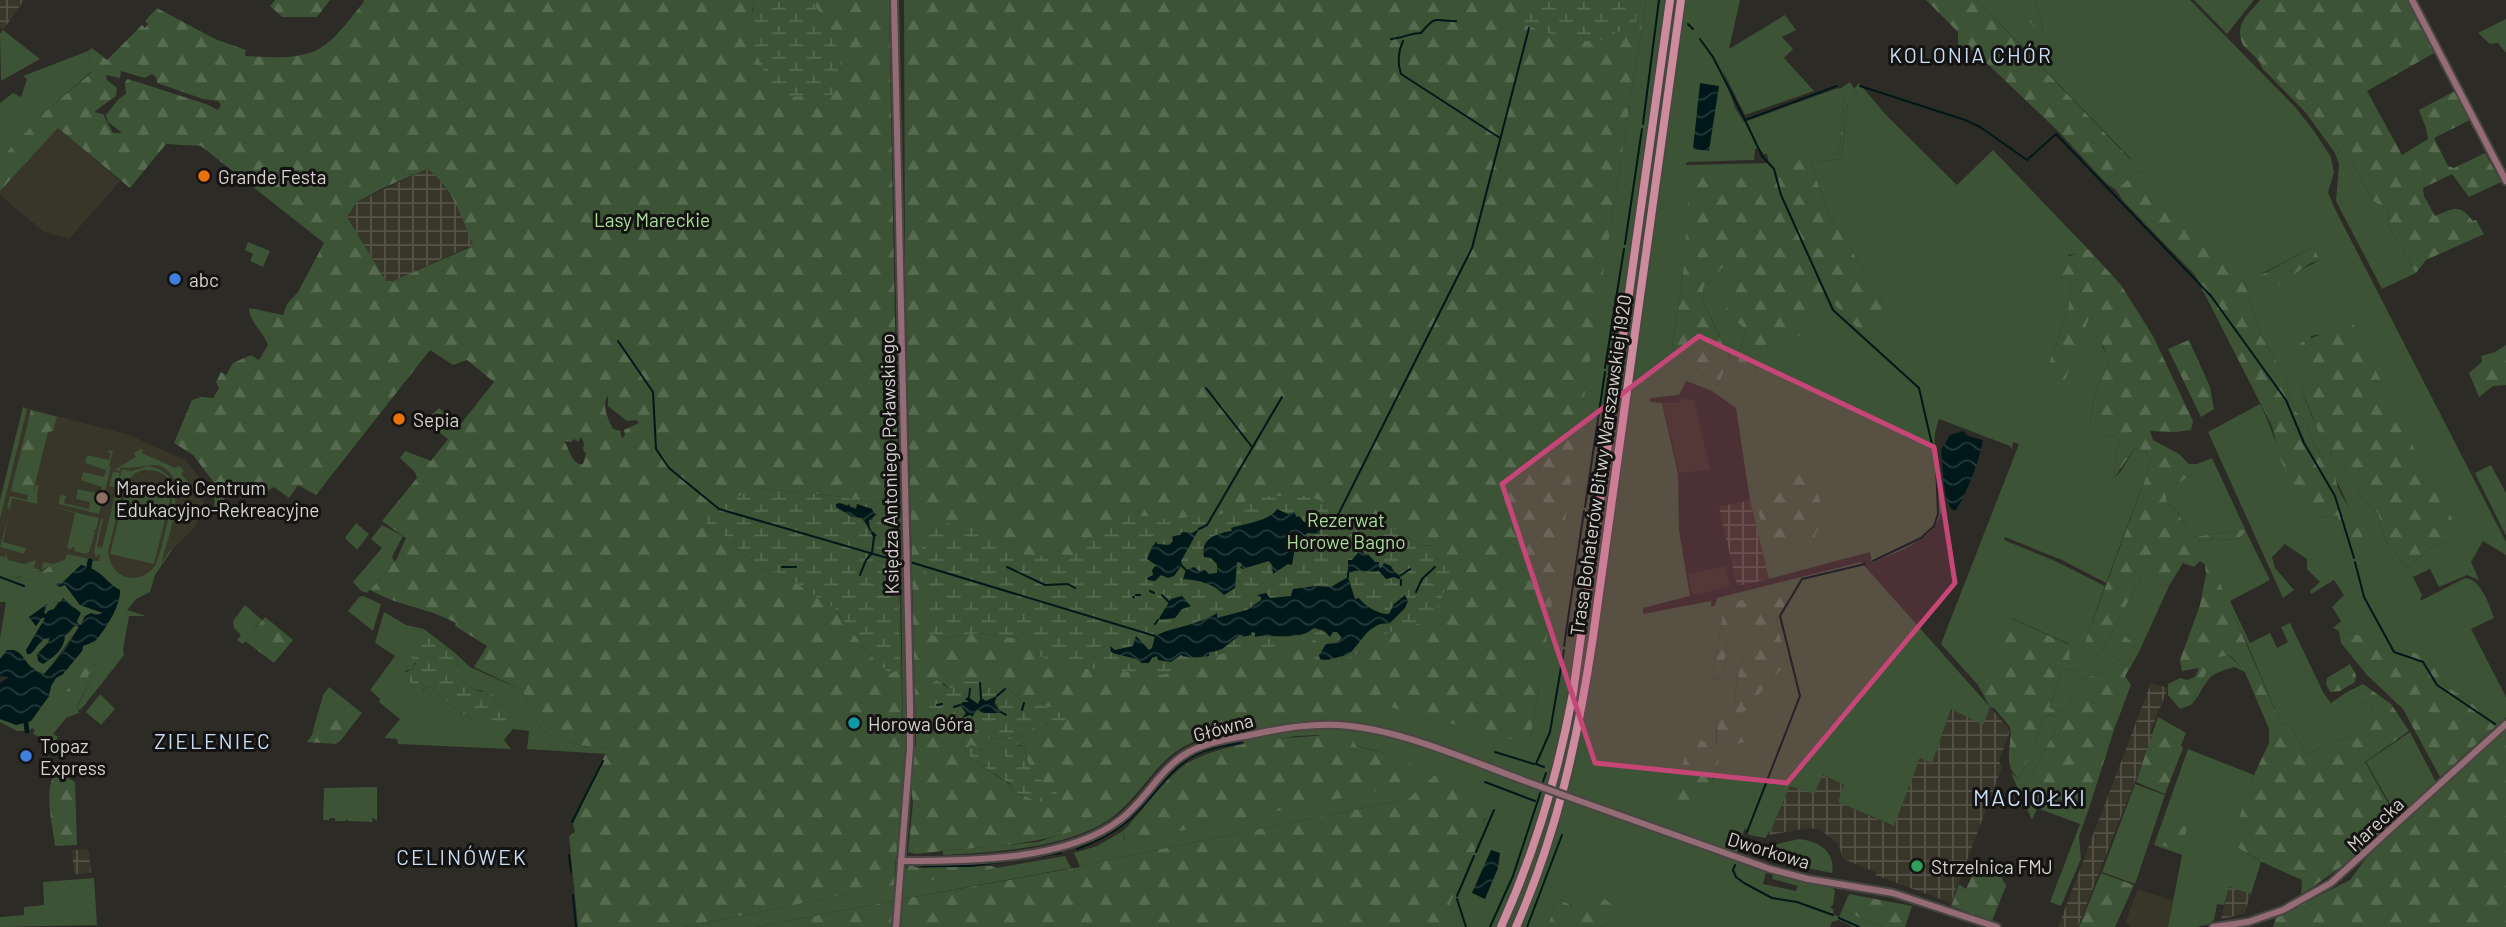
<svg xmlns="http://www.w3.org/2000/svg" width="2506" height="927" font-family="Barlow,sans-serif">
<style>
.built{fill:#383529}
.industrial{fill:url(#industrial-grid)}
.green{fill:#3c5335;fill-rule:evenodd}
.forest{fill:url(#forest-firs);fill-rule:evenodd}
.wetland{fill:url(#wetland-marsh);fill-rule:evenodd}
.water{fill:url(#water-waves)}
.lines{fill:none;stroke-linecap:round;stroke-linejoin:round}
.stream{stroke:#001819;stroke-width:2}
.canal{stroke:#001819;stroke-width:5}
.secondary-casing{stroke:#474641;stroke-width:10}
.highway-casing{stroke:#474641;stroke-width:11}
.secondary{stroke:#956b76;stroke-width:6}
.highway{stroke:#cd8c9e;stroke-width:8}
.secondary-bridge-casing{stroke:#474641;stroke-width:10;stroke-linecap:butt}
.secondary-bridge{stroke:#956b76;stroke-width:6}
.marked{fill:#c64678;fill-opacity:0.2;stroke:#c64678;stroke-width:5;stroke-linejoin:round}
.food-dot{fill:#e8710a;stroke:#141311;stroke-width:2.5}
.shop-dot{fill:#3f7fe0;stroke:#141311;stroke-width:2.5}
.education-dot{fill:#8d6e63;stroke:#141311;stroke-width:2.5}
.culture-dot{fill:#0f9aa8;stroke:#141311;stroke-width:2.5}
.leisure-dot{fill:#2e9e5b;stroke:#141311;stroke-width:2.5}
.labels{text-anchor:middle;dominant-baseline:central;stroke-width:6;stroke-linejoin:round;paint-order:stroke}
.poi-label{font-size:19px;fill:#d3d2cf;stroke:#141311;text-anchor:start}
.park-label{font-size:19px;fill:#a7df99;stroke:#141311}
.street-label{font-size:19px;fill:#d3d2cf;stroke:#141311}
.neighbourhood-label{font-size:21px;letter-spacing:2px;fill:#c7ddf4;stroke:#141311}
.quarter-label{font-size:23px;letter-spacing:2px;fill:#c7ddf4;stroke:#141311}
</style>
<defs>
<pattern id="industrial-grid" width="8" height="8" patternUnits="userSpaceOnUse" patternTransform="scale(1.75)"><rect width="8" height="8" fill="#383529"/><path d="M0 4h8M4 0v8" fill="none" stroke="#545147"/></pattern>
<pattern id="forest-firs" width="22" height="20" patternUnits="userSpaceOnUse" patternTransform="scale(1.75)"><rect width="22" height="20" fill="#3c5335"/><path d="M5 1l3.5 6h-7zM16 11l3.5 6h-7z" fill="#576b51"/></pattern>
<pattern id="wetland-marsh" width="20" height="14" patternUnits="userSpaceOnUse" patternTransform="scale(1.75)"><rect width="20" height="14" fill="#3c5335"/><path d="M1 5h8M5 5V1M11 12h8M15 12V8" fill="none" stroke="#576b51"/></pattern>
<pattern id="water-waves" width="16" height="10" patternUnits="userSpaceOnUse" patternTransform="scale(1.75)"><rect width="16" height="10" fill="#001819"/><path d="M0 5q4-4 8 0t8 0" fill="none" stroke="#243939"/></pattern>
</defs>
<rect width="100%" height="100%" fill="#2c2b26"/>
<!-- built -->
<g class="built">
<polygon points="58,128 120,181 69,239 44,232 0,195 0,191"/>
<polygon points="1681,399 1694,400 1710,470 1679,473 1663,403 1680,403"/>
<polygon points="23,407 129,435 147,443 185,460 205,484 203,508 195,527 172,550 147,583 106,573 78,558 46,577 0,566 0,500"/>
<polygon points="1725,566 1730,586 1696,595 1692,593 1688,574"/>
<polygon points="2138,889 2173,901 2168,927 2130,927 2126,921"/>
</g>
<!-- industrial -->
<g class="industrial">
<polygon points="0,0 24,0 3,30 0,27"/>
<polygon points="427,169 438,177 457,205 473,247 468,247 393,281 386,281 347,217 357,202"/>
<polygon points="1750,500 1769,579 1737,586 1719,507"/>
<polygon points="2151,683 2168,688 2150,733 2153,735 2078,927 2058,927"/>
<polygon points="1990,707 2008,728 2009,734 1999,761 2002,767 1951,903 1875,875 1876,872 1843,859 1839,845 1821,830 1809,828 1769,835 1790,785 1822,775 1844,785 1838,802 1893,826 1920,758 1932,762 1951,709 1983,724"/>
<polygon points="86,849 89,851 91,873 74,874 72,850"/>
<polygon points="2229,887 2251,894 2244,914 2221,919"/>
</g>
<!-- green -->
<g class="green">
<path d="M1646 0H1740L1729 49 1785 15 1796 30 1782 37 1793 49 1784 58 1814 91 1745 115 1723 71 1735 108 1744 122 1835 89 1841 88 1845 97 1840 145 1836 152 1830 155 1764 154 1759 148 1755 149 1754 160 1687 162 1686 165 1770 163 1772 175 1684 265 1672 348 1717 386 1730 358 1704 303 1703 288 1727 263 1739 270 1745 330 1735 376 1751 388 1758 372 1750 360 1814 301H1831L1860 331 1884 304 1826 209 1811 162 1841 159 1848 101 1857 93 1854 89 1859 83 1886 115 1957 185 1993 150 2088 249 2080 253 2068 255 2060 276 2071 282 2068 311 2045 374 2089 318 2098 324 2103 348 2108 355 2110 364C2096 380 2092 406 2090 427 2098 435 2101 438 2112 435L2120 440 2116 454 2114 478 2121 471 2135 448 2147 452 2151 463 2106 583 2062 560 2005 537 2004 540 2055 561 2105 586 2078 662 2069 659V644L2011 618 1995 663 1978 685 1941 644 2019 444 2013 442 2012 449 2010 446 1939 419C1931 443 1936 445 1939 468 1940 481 1943 499 1941 512 1935 541 1895 552 1872 563L1870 552 1769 579 1750 500 1736 408 1712 391 1686 381 1679 395 1650 398V402L1662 403 1678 474 1679 530 1690 596 1643 608V614L1711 601V606H1715L1717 598 1861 562 1990 707 1983 725 1951 709 1932 763 1920 758 1894 826 1838 802 1844 785 1823 775 1814 794 1790 786 1771 830 1765 838 1749 835 1745 828 1735 859 1766 872 1763 884 1796 891 1798 886 1772 879 1773 874 1831 886 1835 891 1833 905 1830 907 1834 910 1833 914 1839 917 1842 910 1882 927H1853L1839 920 1832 922 1830 927H1600L1607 924 1558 898 1547 927H1462L1458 912 1450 904 1478 842 1485 818 1408 799 1102 861 1080 867 1074 853 1097 846 1123 831 1124 841 1384 753 1317 735 1297 736 1244 745 1242 734C1223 738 1202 741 1185 750 1156 768 1141 802 1113 822 1073 851 995 856 947 858 994 854 1074 849 1113 820 1142 799 1157 762 1190 746 1206 739 1224 737 1241 732L1240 731C1214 735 1186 740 1166 760 1144 781 1129 809 1102 824 1059 849 991 852 943 855V851L1038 842 1077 829 946 510 1172 435 1542 666ZM1795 586 1776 620 1787 662 1741 714 1742 723 1771 711 1746 733 1747 741 1723 748 1711 787 1704 741 1709 748 1715 747C1718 736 1715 725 1718 714L1729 717 1734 711 1737 680 1747 640 1731 619 1722 677 1712 681 1724 605ZM1539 689 1529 743 1489 732Z"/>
<path d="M1977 0H2012L2042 35 2043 27 2035 0H2190L2296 108 2314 131 2331 157 2334 173 2328 192 2334 207 2506 542V555L2483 541 2471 562 2479 580 2467 575 2439 587 2430 569 2413 577 2422 595 2420 601 2465 578C2481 579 2489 604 2494 618L2471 629 2506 697V718L2495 727 2472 703 2445 685 2428 658 2383 651 2370 638 2347 632 2341 643 2339 631 2333 628 2341 621 2332 607 2344 595 2334 580 2311 594 2310 591 2320 582 2307 569V559L2285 544 2272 557 2275 568 2294 590 2283 598 2208 432 2260 404C2278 438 2289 500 2326 518L2337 514 2344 533 2357 520C2351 511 2347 504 2343 494 2339 484 2332 479 2338 467L2350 474 2362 498 2378 513 2385 539 2406 568 2433 546 2447 540 2443 499 2434 489 2338 324 2328 333 2311 336V371L2301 388 2312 417 2331 453 2332 458 2320 456 2319 451 2313 444 2307 423 2296 412 2287 387 2286 377 2261 336 2245 283 2207 232 2140 169 2116 190 2106 183 2131 159ZM2313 247 2320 260 2295 273 2261 274Z"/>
<polygon points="2194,0 2254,0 2227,34"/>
<polygon points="2506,19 2506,53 2498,43 2490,44 2478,33"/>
<polygon points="3,30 40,59 1,81 0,34"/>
<polygon points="88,51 91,72 46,111 0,159 0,103 13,93 21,97 27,79 23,76"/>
<path d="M2254 54 2310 111 2341 152 2351 160 2373 201 2388 210C2385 231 2397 235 2405 252 2409 260 2410 266 2416 273L2382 289 2336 201 2339 164 2335 153 2306 113 2263 69Z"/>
<polygon points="248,242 270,251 263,267 250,261 253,254 245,250"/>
<polygon points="23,407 27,409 0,519 0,500"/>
<path d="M140 449 143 450 142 453 175 468 179 466 184 471 181 474 194 488 177 484C161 451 143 472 121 467L120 471 114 470 136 457 134 453Z"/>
<polygon points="108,450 113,451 109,466 111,467 99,514 59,504 60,495 66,496 64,503 89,509 90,502 76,499 78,489 100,494 102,487 81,480 83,472 104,477 106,470 85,463 87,455 109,460 111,453 108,452"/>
<path d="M2212 458 2245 529 2195 537C2181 524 2186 516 2167 503L2165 491 2200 470 2197 464Z"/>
<polygon points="2491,465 2506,493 2506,536 2475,473"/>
<path d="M148 466C196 474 168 534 161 564L170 550H172L155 575 150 592 136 599 127 610 146 616H129L123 650 124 655 99 687 98 677 102 668 92 664 74 692 87 681V675L91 671 94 673 77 707 79 713 66 718 53 734 58 737 54 743 33 734 35 730 32 728 29 731H17L0 722V719L16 725 31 721 49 696 51 686 56 678 63 674 82 651 83 646 98 637 116 608C110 581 108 574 81 565L62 583 57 584H65L80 605 104 613 85 616 81 625 77 623 72 607 58 602 54 609 48 611 46 614 29 617 36 626 42 617 46 618 34 637 41 643 43 639H51L37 659 70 632 76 624 79 627 46 673 42 674 30 667 15 650H7L0 659V638L6 602H0V588H17L23 580 64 574 60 571 67 554 89 559 92 561H99L100 554 96 557 94 552 101 519H103L97 546 102 548 117 488 109 486 113 471 120 473 118 485 122 469 131 471ZM143 470C183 468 172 504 166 528 163 541 160 554 155 566 138 587 111 579 108 552L124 485 134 474Z"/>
<polygon points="36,485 38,485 37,504 12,498 3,542 26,548 24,554 0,547 10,509 7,508 10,496 27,500 28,495 32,495"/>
<polygon points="127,485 171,496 154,564 110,554"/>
<polygon points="45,505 99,518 96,530 93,530 95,532 89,552 86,554 74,551 75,548 72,547 71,550 67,548 75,513"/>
<polygon points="898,509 902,513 907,710 906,759 898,855 894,858 903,754 901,561"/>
<polygon points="356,523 369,534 357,550 345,538"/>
<polygon points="382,525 403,536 392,557 395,562 367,593 361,591 353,582 382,548 371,539"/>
<polygon points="2246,532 2270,580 2230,601 2250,643 2270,633 2277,648 2288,642 2281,627 2290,623 2324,694 2331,703 2347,692 2374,709 2349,737 2307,754 2289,724 2282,726 2246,641 2198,542 2214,539 2237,540"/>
<path d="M6 553 8 560 24 564 36 560 34 568 41 570 44 562 53 564C45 569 28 576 18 577 13 578 5 574 0 573V556L5 557Z"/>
<polygon points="2150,566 2159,569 2159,586 2170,584 2138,654 2134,644 2122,654 2115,654 2104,671 2082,680 2065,710 2061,713 2049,707 2063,669 2084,671 2106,644 2142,575"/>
<polygon points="363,596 381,604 373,631 348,611 359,597"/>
<polygon points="245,605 262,620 243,644 237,640 241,635 234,628 233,621"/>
<path d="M384 612 406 625 424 629C416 642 420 656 412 669L405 671 423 691 427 686C436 688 441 697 448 703 467 718 491 732 513 715L496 702 493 693 473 689 458 677 457 658 452 655 454 652 470 667 522 690C528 704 535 724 548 734 562 744 592 747 608 748L606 754 527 749 529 731 513 729 504 740 511 749 398 744 397 739 384 738 400 719 379 702 380 699 370 690 395 656 375 643Z"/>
<path d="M2229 655 2245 672 2234 667C2225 670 2213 673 2208 680 2201 689 2199 697 2191 705L2213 658Z"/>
<polygon points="329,687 362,713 341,740 336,744 344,727 345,708 339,706 332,714 332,720 319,725 312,734 323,695"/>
<polygon points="100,694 115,709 101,725 86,712"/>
<polygon points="2050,714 2057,718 2057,727 2032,774 2044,797 2089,808 2079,837 2081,859 2061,906 2050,902 2080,824 2037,808 2032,820 2011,773 2019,779 2046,715"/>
<polygon points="2410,732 2436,782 2398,818 2366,762"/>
<polygon points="2188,749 2254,775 2237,827 2238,848 2261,862 2251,894 2229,887 2224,905 2217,904 2214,920 2207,925 2195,927 2168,927 2182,855 2154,845"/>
<polygon points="2135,784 2165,795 2135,884 2102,872"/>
<polygon points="377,787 377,821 372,817 373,822 348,821 347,819 346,821 335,821 335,818 330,818 329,820 323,820 324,788"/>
<path d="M1799 839C1818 841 1836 851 1832 873L1803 867 1749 850 1754 844 1773 845Z"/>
<polygon points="1065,856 1071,868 903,899 899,927 904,871 904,884"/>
<polygon points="895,866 893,927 891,927 892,901 757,927 685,927 893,885"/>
<polygon points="94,878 97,925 0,927 0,917 24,915 24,907 44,905 43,882"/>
</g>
<!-- forest -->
<g class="forest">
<polygon points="275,0 330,0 317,17 282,17 270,6"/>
<path d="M363 0H755L752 12 833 33 811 0H889L903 754 894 885 685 927H578L569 836 575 832 573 824 608 748C592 747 561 744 548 734 534 723 528 704 522 690L474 667 487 646 455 626 456 623C426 607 398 606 370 590L396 560 406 538 382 521 417 478 415 472 400 458 405 451 431 461 448 439 425 421 439 408 460 425 494 382 467 360 453 365 430 350 316 495 298 485 289 498 274 487 263 494C229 483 235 486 214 513L215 484 193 455 174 443 192 400 201 397 213 398 219 388 216 382 221 372 226 375 233 363 251 355 259 360 268 345C263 331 250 323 249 308L283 315 287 304 298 292 324 243 201 146 166 144 130 188 58 128 0 191V159L46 111 91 73 88 51 92 48 107 60 142 25 145 28 148 24 145 21 157 8 215 39 246 50 245 56C268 57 295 60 317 50 336 40 350 18 364 2ZM121 71 145 78 152 74 156 77 157 83 203 99 218 101 221 105 218 110 206 104 128 79 125 82 126 94C119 97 112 108 106 115L108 122 122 133H113L103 114 94 112 116 96 117 88 107 80 106 75 120 78ZM427 169C453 187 462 218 473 246L393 281H386L347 217 357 202 383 188ZM608 395V406L627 421 636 420 639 423 624 430 625 435 622 438 620 431 613 429C608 418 601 406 608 395ZM581 437 584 443 583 450 586 454 583 464C572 465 570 450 564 441L571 442 574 439 578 442ZM757 488 843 497 895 507 901 668 872 658 835 609 784 575 759 567 744 555 733 541Z"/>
<path d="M904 0H1646L1539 688 1529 744 1390 707 1377 705 1369 716C1317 711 1204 719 1164 754 1141 773 1130 805 1103 819 1040 849 983 845 916 854L908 852 913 802C910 786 908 761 916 745L905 268ZM1256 496 1398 530 1418 545 1434 546 1404 630 1377 637 1363 648 1311 653 1318 642 1313 639 1299 640 1290 645 1277 644 1266 649 1247 646 1183 666 1172 673 1157 675 1106 669H1078L1039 656 1027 640 978 633 941 639 991 536 1026 556 1074 555 1122 517 1135 515 1166 519 1220 515ZM943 682 949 689 959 686 1008 688 1022 702 1061 709 1063 727 1037 725 1026 733 994 739 957 729 952 721 946 719ZM971 745 1009 760 1001 750 1003 745H1024L1030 774 1037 778 1023 796 1012 791 1010 785 973 760 965 750Z"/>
<polygon points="1926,0 1977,0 2131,160 2106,183 2059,132 1973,50 1964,52 1961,57 1958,53 1958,32"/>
<polygon points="2012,0 2035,0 2043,27 2042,36"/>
<path d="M2260 0H2409L2436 52 2367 91 2402 155 2428 139 2426 128 2419 110 2455 91 2470 120 2434 138 2448 166 2454 168 2485 153 2501 182 2469 197 2452 174 2423 188 2424 196 2435 216C2454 208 2459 203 2473 221L2476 220 2484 234 2426 260 2416 273C2410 266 2409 260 2405 252 2397 235 2385 231 2388 210L2373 201 2351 160 2341 152 2310 111 2243 45C2234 24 2247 16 2260 0Z"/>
<path d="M1850 82 1857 93 1848 101 1841 159 1811 162 1826 209 1884 304C1880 316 1874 329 1860 331L1831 301H1814L1805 336H1778L1750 360 1758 372 1751 389 1735 376 1745 330 1726 309 1739 271 1727 263 1703 288 1704 303 1730 359 1717 386 1672 348 1684 265 1690 171 1771 175 1767 153 1830 155 1836 152 1840 145 1845 97 1841 88Z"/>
<path d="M2140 169 2207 232 2225 253 2245 283 2261 336 2286 377 2287 387 2296 412 2307 423 2313 444 2319 451 2320 456 2332 457 2331 453 2325 448 2301 388 2310 371 2299 344C2312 336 2326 335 2338 324V317L2342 312 2348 314 2434 489 2443 499 2454 523 2447 540 2433 546 2406 568 2385 539 2378 513 2362 498 2350 474 2339 468C2325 490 2366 517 2362 540L2354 542 2344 533 2337 515 2327 518 2313 512 2301 499 2281 461 2272 426 2195 275 2123 201 2116 190Z"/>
<polygon points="2313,247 2320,260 2311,263 2272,289 2267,289 2261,275"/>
<path d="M2088 249 2121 285 2153 336 2193 421 2191 430 2176 432 2150 431 2153 440 2179 454 2189 464H2197L2200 470 2165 491 2167 503C2185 516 2181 524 2195 537L2245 529 2246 532 2237 540 2214 539 2198 542 2213 567 2282 726 2289 724 2307 754 2349 737 2374 709 2347 692 2363 684 2391 704 2409 731 2365 762 2397 819 2351 860 2301 895 2302 880 2262 862 2238 848 2236 827 2254 775 2269 743V729L2245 672 2230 655 2213 658 2191 705 2180 709 2168 695V684L2180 678 2187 680 2195 677 2199 668 2182 671 2180 660 2200 605 2206 574 2205 564 2200 561 2194 567 2183 563 2170 584 2158 586 2159 569 2149 567 2142 575 2106 644 2084 671 2063 669 2049 707 2061 713 2065 710 2082 680 2104 671 2115 654H2122L2121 643 2125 636 2134 644 2138 654 2125 676 2131 685 2115 727 2089 808 2028 791 2032 774 2057 727V718L2051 714 2046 715 2019 779C2001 763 2013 748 2010 727L1995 709 1990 707 1978 685 1995 663 2010 618 2070 645 2069 659 2078 661 2151 463 2147 452 2135 448 2114 478 2116 454 2120 440 2112 435C2101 438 2097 435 2090 427 2092 406 2096 380 2110 364 2107 349 2097 340 2098 324L2089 318 2063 385 2045 374 2068 311 2071 282 2060 276 2055 265C2065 255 2076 255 2088 249Z"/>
<polygon points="2189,340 2210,387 2214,409 2201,417 2168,349"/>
<polygon points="2506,345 2506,385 2493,386 2479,397 2469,373 2482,362 2481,356 2495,352"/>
<polygon points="31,410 57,417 53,431 48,432 32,496 11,491"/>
<polygon points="1808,467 1825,514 1811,544 1764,538 1756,499 1785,476"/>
<polygon points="64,560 68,564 60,571 66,574 23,580 17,588 0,588 0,573 18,578 34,571 42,572 51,565"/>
<path d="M1796 585 1776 620 1787 662 1742 714V722L1773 709 1746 733 1748 741 1723 748 1711 787 1694 808 1673 800 1685 756 1693 739 1704 741 1709 748 1715 747C1719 736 1715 725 1718 713L1729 717 1734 711 1737 680 1747 640 1731 620 1722 677 1712 681 1724 605Z"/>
<polygon points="265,617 293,640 274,663 245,641"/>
<polygon points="2347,632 2370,638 2383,651 2390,648 2407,650 2428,658 2445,685 2472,703 2495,727 2440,777 2403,709 2367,675 2341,643"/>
<path d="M92 664 102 668 104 672 98 677 99 687 80 710 77 708 94 673 91 672 88 675 87 681C81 688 76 693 66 691L88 665Z"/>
<polygon points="2350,664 2356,675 2355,682 2340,691 2330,692 2326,684 2327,678"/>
<polygon points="336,698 339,706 350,710 350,725 344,727 336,744 307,742 319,725 332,720 332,714 326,715 323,709"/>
<polygon points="2158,717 2186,733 2181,745 2183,748 2165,794 2136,782"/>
<polygon points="2506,726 2506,927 2273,927 2276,917 2350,880 2366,858"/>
<path d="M1351 735 1356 746 1384 753 1421 769 1401 786 1125 842 1123 831C1142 812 1162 782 1182 767 1217 740 1307 735 1351 735Z"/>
<path d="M57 772 75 782 77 845 55 846C53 826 42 785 57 772Z"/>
<path d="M1435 775C1446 779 1477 791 1482 801 1494 822 1460 882 1450 904L1458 911 1462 927H901L903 899 1080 867 1102 861 1408 799Z"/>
<polygon points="2165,817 2187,827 2182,853 2157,843"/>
<polygon points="1992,858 2006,886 1992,921 1951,906 1959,884 1966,889 1972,876 1985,875"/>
<polygon points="909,865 919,868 991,866 997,868 903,885 904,871"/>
<polygon points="2101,873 2134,885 2115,927 2079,927"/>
<polygon points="1849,894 1912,906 1905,927 1882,927 1842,910"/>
<polygon points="1602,897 1611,904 1606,910 1607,924 1600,927 1547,927 1558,898 1572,906 1580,900"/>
<polygon points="893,901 891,927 757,927"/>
</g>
<!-- wetland -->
<g class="wetland">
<path d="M755 0H811L833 33 842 69 833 95 787 97C781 90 772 84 767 76 754 57 749 22 755 0Z"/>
<polygon points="1524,0 1638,0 1635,31 1616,32 1608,39 1577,42 1524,25 1526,8"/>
<path d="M757 488 843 497 895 507 901 668 890 674 872 658 835 609 784 575 759 567 744 555 733 541 703 521 704 511ZM841 503 858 509V514L869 512 858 507V505L872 509 875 514 872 520H869L870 528 861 518 853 517 836 507Z"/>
<path d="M1256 496H1308L1398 530 1418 545 1434 546 1446 553C1452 567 1450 576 1445 589 1431 631 1414 622 1380 636 1356 645 1358 666 1325 665 1317 665 1311 664 1307 657L1318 643 1313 639 1299 640 1290 645H1277L1266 649 1247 646 1183 666 1172 673 1157 675 1106 669H1078L1039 656 1026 640 978 633 941 639 928 633 921 530 931 518 991 536 1026 556 1074 555 1122 517 1135 515 1166 519 1219 515ZM1277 511 1288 514 1294 512 1296 517 1304 522 1320 525 1321 531 1317 533H1308L1296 542C1295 559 1285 562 1273 573L1272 565 1269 561 1244 568 1241 563 1237 562 1235 568 1237 572 1234 580 1223 593 1200 580 1187 579 1185 577 1186 571 1194 567 1199 571 1205 570 1209 575 1217 574V564L1208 557 1203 549 1210 537 1232 531 1233 527 1238 524H1249L1254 520 1263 521ZM1181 533H1192L1196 536 1189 545V549L1181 561 1182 565 1174 576 1168 578 1161 575 1155 581 1150 578 1156 565 1148 559 1152 547 1156 544 1169 545 1173 542V536L1180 535ZM1361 549C1365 557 1376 559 1379 567L1391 566 1399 578 1385 579 1379 571C1368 573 1359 568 1349 573L1348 564ZM1346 579 1351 582 1355 600 1359 598C1364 608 1379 614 1388 614L1394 604 1404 596 1407 601C1394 623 1387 618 1369 630 1363 634 1359 642 1355 647 1348 655 1330 662 1320 659L1319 655 1326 644H1332L1340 641 1341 635 1338 631 1333 632 1330 636 1324 631 1313 628 1310 632C1292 634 1265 641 1252 632 1232 637 1202 667 1180 654L1173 659 1162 661 1157 656 1144 662C1133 658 1122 657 1111 652L1112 649C1120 651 1130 649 1135 643H1142L1149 650 1159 635 1187 626 1214 613H1217V618L1247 610 1261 600V597L1258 595 1270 598 1291 596 1302 587H1331ZM1184 597 1188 608 1182 609 1175 618 1160 620 1162 612 1173 598Z"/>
<path d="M424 629 454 652 453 655 457 658 458 677 473 689 482 692 487 688 493 693 496 702 513 715C493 734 466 717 448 703 441 697 436 688 427 686L422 691 401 675 412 669 416 663 411 657C419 648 418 639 424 629Z"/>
<path d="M937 680 949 689 964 681 989 683 1008 688 1022 702 1061 709 1067 716 1063 727 1038 725 1026 733 994 739 966 733 957 729 952 721 946 719 936 724 928 721 927 715 930 685ZM968 697 978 704 980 699 986 701 993 698 1001 713H983L977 710 965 717 966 713 961 703 969 702 966 699Z"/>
<polygon points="1013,738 1018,739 1018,746 1024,745 1027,761 1031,767 1030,774 1056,788 1057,797 1053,801 1039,802 1012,791 1010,784 973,760 965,750 971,745 1007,759 1001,750 1005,740"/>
</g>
<!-- water -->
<g class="water">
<polygon points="1700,83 1719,86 1709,151 1693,149"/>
<path d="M1963 431 1968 436 1983 440C1978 464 1969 488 1956 510H1953C1943 504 1943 465 1941 450L1950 435Z"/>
<path d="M839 503 847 506 849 504 850 507 856 509 857 504 872 509 873 513 877 514 869 520C868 531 875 532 877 536L873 537 863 518 853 517 836 507V504Z"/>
<path d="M1277 509 1288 514 1295 512 1296 517 1299 516 1304 522 1322 524 1319 534 1308 533 1296 542 1292 565 1288 564 1273 574 1272 565 1269 561 1242 569 1240 567 1242 565 1241 563 1237 562 1235 588 1224 595C1214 583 1197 580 1183 579L1186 570 1194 567 1199 571 1205 570 1209 574 1217 573V564L1211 558 1204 557C1200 538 1218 533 1232 531L1231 528C1244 524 1270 521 1277 509Z"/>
<polygon points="1199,529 1181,561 1182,565 1174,576 1168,578 1161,575 1155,581 1148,580 1147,578 1153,575 1152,570 1156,565 1147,559 1152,547 1157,541 1157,544 1169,545 1173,541 1172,536 1180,535 1182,532 1192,533"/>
<path d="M1361 549 1364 555 1368 554 1375 562H1379V567L1381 568 1384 563 1391 566 1393 571 1399 575 1401 580 1394 577 1386 579 1379 571C1367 573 1358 568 1348 573V560H1352Z"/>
<path d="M81 565C102 570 103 580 120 590 121 605 107 626 98 638 95 642 88 644 83 646L82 651 63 674 56 678 51 686 49 696 31 721 16 725 0 719V683L9 677 0 676V659L7 650C21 649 22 657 30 666 33 669 39 672 44 674L65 650 79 627 75 625 65 635C65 648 54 658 43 664L38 661 37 654 48 643 50 637 43 639 31 654H27L26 650 45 618H42L36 626 29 617 47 604 44 613 46 614 48 611 54 609 63 598 81 613 77 621 78 624 81 625 85 616 91 613 97 615 103 613 80 605 65 585 59 587 56 584 62 583Z"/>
<path d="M1348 577 1355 599 1359 598C1365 606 1377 614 1389 614L1394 604 1405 595 1408 601 1405 608 1389 624C1372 620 1361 642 1351 652 1347 656 1341 656 1336 658 1329 659 1327 661 1320 659L1319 655 1326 644 1336 643 1342 638 1337 632H1333L1330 637 1324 631 1314 628C1298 642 1273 633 1255 637V633L1252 632 1251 635 1243 637 1240 635 1222 649 1209 653V656C1200 657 1188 659 1181 655L1171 662 1158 660 1157 656 1152 658 1149 663H1142C1136 656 1120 657 1111 652L1110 646 1115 650 1133 646 1136 636 1149 650 1152 648 1155 636C1172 627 1199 625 1217 613V618L1247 610 1261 600V597L1257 595 1266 593 1270 598 1291 596 1293 589 1315 586 1331 587Z"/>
<polygon points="1182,596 1191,606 1182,609 1175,618 1158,620 1171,599"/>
<polygon points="997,696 994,704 1000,713 985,713 977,710 972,717 970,715 962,718 966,713 960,705 963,702 969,702 965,699 968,697 978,704 981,698 986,701"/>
<polygon points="1491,850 1500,853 1498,868 1485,899 1472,893"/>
</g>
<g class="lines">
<!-- stream -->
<g class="stream">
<polyline points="1688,24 1693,29"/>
<path d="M1391 39C1403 38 1410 33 1421 33 1438 13 1434 22 1456 21"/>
<polyline points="1700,39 1713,57 1745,120 1837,86"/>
<path d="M1403 41C1398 52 1397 62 1401 74L1500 138"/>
<polyline points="1860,86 1965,120 1980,127 2027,160 2056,134 2211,296 2286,400 2304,443 2335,496 2354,558"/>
<polyline points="1745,120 1762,156 1774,169 1781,195 1833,310 1919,388 1936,462 1938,514 1934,526 1921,538 1873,561"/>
<polyline points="1643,124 1659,0"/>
<polyline points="1625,244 1642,129"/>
<polyline points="618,341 653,392 656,449 669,468 719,509 901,562"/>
<polyline points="1605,368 1624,249"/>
<polyline points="1206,388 1252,447"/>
<polyline points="1585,507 1605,372"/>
<polyline points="1322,524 1338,515 1472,248 1529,28"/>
<polyline points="1199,529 1207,525 1282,397"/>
<polyline points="910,562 1155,636"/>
<polyline points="2355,562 2364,597 2394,652 2423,662 2437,685 2495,724"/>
<polyline points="1181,565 1186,570"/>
<polyline points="782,567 796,567"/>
<polyline points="1007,567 1045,585 1068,584 1075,588"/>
<polyline points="860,575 866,560 872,553 874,537"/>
<polyline points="1400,576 1410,569"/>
<polyline points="0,577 24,586"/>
<polyline points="1348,577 1348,573"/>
<polyline points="1401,580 1401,585"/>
<polyline points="1150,591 1154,593"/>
<polyline points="1416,592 1422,579 1435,567"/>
<polyline points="1136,595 1140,595"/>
<polyline points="1162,595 1169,602"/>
<polyline points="1133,597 1134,597"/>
<polyline points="1155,624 1158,620"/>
<polyline points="1564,646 1584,511"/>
<polyline points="980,683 981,698"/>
<polyline points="997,696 1005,689"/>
<polyline points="969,697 970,689"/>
<polyline points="937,705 942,704"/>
<polyline points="954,707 960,705"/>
<polyline points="1022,710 1024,703"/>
<polyline points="1001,712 1006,715"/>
<polyline points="2506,729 2506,730"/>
<polyline points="1495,752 1534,764"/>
<polyline points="1544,767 1536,764 1550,732 1564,650"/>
<polyline points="1485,782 1535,801"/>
<polyline points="1542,785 1546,773"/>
<polyline points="572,822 603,761"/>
<polyline points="1747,832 1800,696 1780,616 1802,579 1865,564"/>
<path d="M1077 849C1100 840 1120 830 1137 812 1155 794 1169 771 1190 758 1205 748 1226 746 1242 742"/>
<polyline points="1476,852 1494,810"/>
<polyline points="569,855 571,872"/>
<polyline points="1735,865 1733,870 1736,877 1744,883 1772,898 1797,902 1833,915"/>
<polyline points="922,866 971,866 1061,853"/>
<polyline points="573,895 576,927"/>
<polyline points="1457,896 1474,856"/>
<polyline points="1457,899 1466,927"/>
<polyline points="1839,918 1859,927"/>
<polyline points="1490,927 1513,876 1541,791"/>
<polyline points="1527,927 1562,835"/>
</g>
<!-- canal -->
<g class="canal">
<polyline points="89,567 90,561"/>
<polyline points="26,723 27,731"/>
</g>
<!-- secondary casing -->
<g class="secondary-casing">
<g id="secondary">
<polyline points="894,0 910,706 910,748 896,927"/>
<polyline points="2412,0 2506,181"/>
<polyline points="1577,800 1770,869 1808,879 1893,893 1997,927"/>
<path d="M901 861C967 861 1068 861 1121 819 1147 799 1160 768 1189 752 1207 742 1229 739 1250 735 1283 728 1316 722 1350 726 1408 732 1480 765 1536 785"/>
<polyline points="2213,927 2248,922 2283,910 2331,883 2506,724"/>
</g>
</g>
<!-- highway casing -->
<g class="highway-casing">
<g id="highway">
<path d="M1501 927C1535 852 1558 774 1573 693L1670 0"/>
<path d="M1516 927C1557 834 1578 738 1593 637L1681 0"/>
</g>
</g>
<!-- secondary -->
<use href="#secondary" class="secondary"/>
<!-- highway -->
<use href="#highway" class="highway"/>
<!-- secondary-bridge casing -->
<g class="secondary-bridge-casing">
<polyline id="secondary-bridge" points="1536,785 1577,800"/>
</g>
<!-- secondary-bridge -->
<use href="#secondary-bridge" class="secondary-bridge"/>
</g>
<!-- marked area -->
<path class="marked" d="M1699 336 1934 447 1955 583 1787 783 1595 763 1502 484Z"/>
<!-- markers -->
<g class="food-dot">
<circle cx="204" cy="176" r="7"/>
<circle cx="399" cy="419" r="7"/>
</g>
<g class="shop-dot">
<circle cx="175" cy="279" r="7"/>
<circle cx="26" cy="756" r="7"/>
</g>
<circle class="education-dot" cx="102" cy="498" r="7"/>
<circle class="culture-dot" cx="854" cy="723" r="7"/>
<circle class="leisure-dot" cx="1917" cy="866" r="7"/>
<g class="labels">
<!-- poi labels -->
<g class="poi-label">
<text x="218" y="176">Grande Festa</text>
<text x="189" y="279">abc</text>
<text x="413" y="419">Sepia</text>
<text x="116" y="487">Mareckie Centrum<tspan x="116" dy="22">Edukacyjno-Rekreacyjne</tspan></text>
<text x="868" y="723">Horowa Góra</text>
<text x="40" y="745">Topaz<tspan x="40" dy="22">Express</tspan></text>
<text x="1931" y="866">Strzelnica FMJ</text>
</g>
<!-- park labels -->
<g class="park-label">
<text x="652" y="219">Lasy Mareckie</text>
<text x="1346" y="519">Rezerwat<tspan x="1346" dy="22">Horowe Bagno</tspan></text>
</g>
<!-- street labels -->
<g class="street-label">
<text transform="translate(889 464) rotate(-91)">Księdza Antoniego Poławskiego</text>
<text transform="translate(1600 465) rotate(-82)">Trasa Bohaterów Bitwy Warszawskiej 1920</text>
<text transform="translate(1223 727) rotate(-15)">Główna</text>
<text transform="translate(2375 824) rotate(-43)">Marecka</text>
<text transform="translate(1769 850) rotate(17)">Dworkowa</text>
</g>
<!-- neighbourhood labels -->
<g class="neighbourhood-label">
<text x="1971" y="54">KOLONIA CHÓR</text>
<text x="213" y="740">ZIELENIEC</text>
<text x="462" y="856">CELINÓWEK</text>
</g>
<!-- quarter labels -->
<g class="quarter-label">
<text x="2030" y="797">MACIOŁKI</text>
</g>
</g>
</svg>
